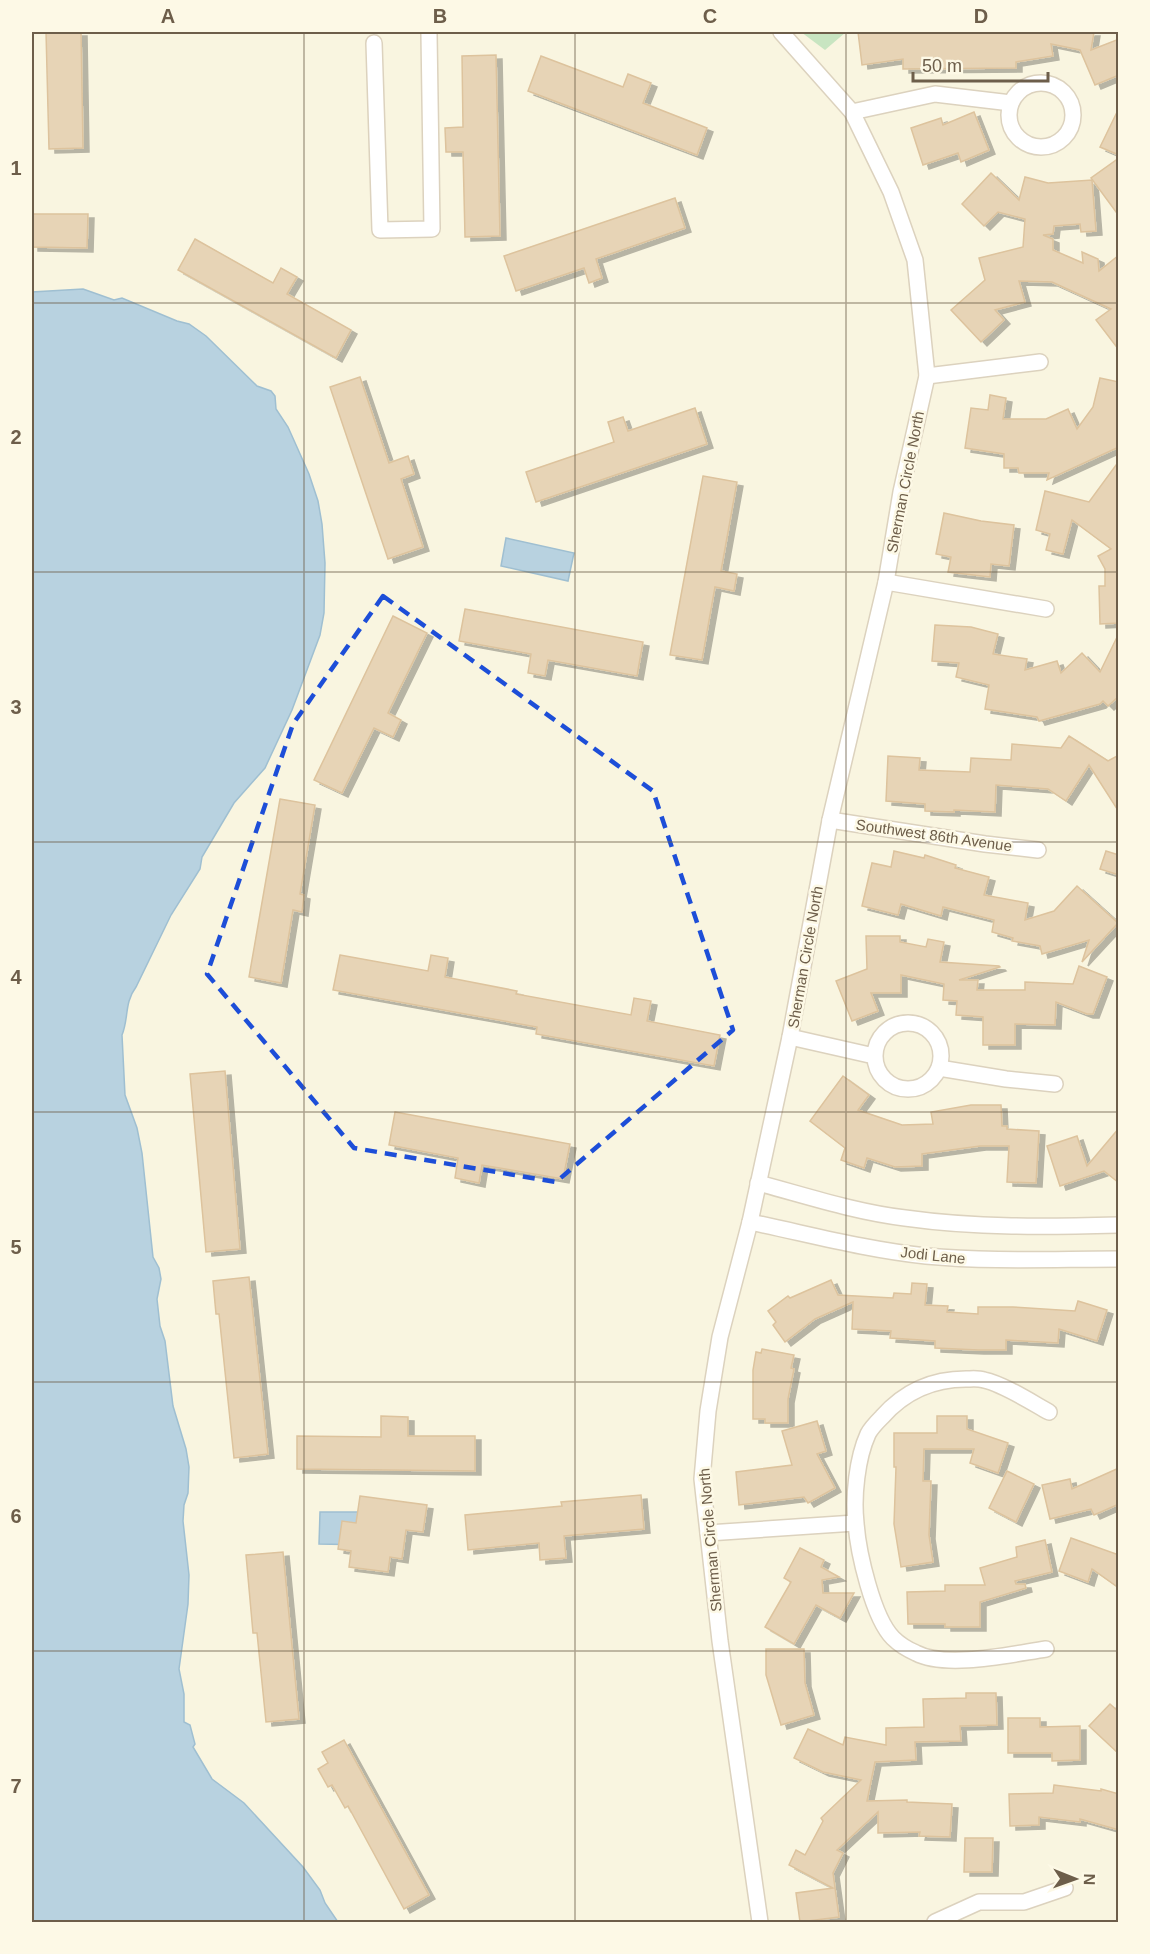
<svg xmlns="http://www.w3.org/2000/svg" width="1150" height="1954" font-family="Arial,sans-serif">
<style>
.green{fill:#c8e5c1}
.water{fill:#b8d2e0;stroke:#9fbfd1;stroke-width:1.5}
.building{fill:#e7d4b6;stroke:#ddc39d;stroke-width:1.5;filter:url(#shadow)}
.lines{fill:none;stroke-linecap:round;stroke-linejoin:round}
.street-casing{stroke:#dcd2be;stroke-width:18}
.street{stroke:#fff;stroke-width:15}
.marked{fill:none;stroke:#1d4ed8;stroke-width:4.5;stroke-dasharray:12 8;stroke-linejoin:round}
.grid{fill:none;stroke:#6d5e4a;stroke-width:1.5;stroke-opacity:0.55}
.labels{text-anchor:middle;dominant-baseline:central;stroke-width:5;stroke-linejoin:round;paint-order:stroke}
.street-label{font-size:15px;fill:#6d5e4a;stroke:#fdf9e6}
.neatline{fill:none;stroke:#6d5e4a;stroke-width:2}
.grid-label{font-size:20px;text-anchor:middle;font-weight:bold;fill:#6d5e4a}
</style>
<defs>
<filter id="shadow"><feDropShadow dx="6" dy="4" stdDeviation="0" flood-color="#0004"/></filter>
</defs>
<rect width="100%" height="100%" fill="#f9f5e0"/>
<!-- green -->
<polygon class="green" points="801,32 846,32 825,50"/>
<!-- water -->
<g class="water">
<path d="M83 289 114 300 122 298 177 321 189 324 206 336 257 386 271 391 275 396 276 409 288 427 309 474 318 501 322 524 325 563 324 613 320 635 292 710 265 768 234 803 202 857 200 869 171 915 136 987C124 1003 129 1018 122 1035L125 1095 137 1128 142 1153 153 1257 159 1268 161 1279 157 1299 160 1326 165 1341 173 1406 186 1449 189 1467 188 1493 184 1505 183 1521 189 1575 188 1604 179 1669 184 1694V1722L190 1725 195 1744 193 1747 212 1779 244 1803 303 1867 320 1890 325 1903 338 1922H32V292Z"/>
<polygon points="506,538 574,553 568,581 501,566"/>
<polygon points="320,1512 369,1512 368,1545 319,1544"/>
</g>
<!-- building -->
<g class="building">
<polygon points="46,32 81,32 83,148 49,149"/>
<polygon points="858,32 1094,32 1091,50 1119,39 1119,75 1095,85 1080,50 1051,44 1053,56 1016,62 1016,68 903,69 903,59 862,65"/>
<polygon points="496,55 500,236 465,237 463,152 446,152 445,128 463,127 462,56"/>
<polygon points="541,56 623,87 628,74 651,83 643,103 707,128 697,155 528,91"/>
<polygon points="1119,108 1119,155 1100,147"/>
<polygon points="974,112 989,150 961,162 958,153 923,165 911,128 941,118 943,125"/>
<polygon points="1119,158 1119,216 1091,178"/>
<polygon points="991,173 1019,200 1025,177 1048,183 1092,180 1096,231 1081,232 1080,224 1054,226 1053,234 1043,235 1053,239 1053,250 1083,263 1082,252 1098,259 1099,271 1119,255 1119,350 1096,320 1111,309 1052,282 1019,281 1025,302 995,310 1004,320 981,342 951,310 985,280 979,258 1023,247 1025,219 998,212 984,226 962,204"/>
<polygon points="675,198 685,228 596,259 602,278 589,283 584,268 516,291 504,256"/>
<polygon points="32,214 88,214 87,248 32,247"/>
<polygon points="195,239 273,283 281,268 297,277 287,294 351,330 336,358 178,270"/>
<polygon points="360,377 389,463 408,456 414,474 401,479 423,547 388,559 330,387"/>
<polygon points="1100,378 1119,382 1119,447 1047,480 1049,473 1019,473 1018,468 1004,468 1004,454 965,448 971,408 988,410 990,395 1006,398 1003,419 1046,419 1068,409 1077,429 1093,407"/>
<polygon points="695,408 707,444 536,502 526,472 614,442 608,422 623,417 628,431"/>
<polygon points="1119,461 1119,623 1100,624 1099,586 1105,586 1105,569 1098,556 1111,549 1072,520 1063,554 1046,550 1050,534 1036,530 1045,491 1089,502"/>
<polygon points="703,476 737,482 721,571 737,574 734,591 715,587 702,660 670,655"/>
<polygon points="944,513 981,521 1014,525 1009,566 991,564 990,577 948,572 951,557 936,554"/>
<polygon points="465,609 643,642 637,676 548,660 545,676 528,673 531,654 459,641"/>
<polygon points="393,616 427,633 388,713 401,720 393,737 374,728 342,793 314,780"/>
<polygon points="935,625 971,627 998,634 993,654 1027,659 1025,670 1057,661 1061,673 1082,653 1100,672 1119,633 1119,696 1108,706 1103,701 1100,704 1039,721 1037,717 985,709 989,685 956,677 959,663 932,661"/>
<polygon points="1069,736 1108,761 1119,755 1119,812 1089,765 1066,801 1048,789 996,785 995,812 954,810 954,812 925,811 925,804 886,801 888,756 920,758 919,770 970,772 971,758 1011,760 1012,744 1061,748"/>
<polygon points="280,799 315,805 300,894 304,895 302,912 293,910 281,983 249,977"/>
<polygon points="894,851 924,858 925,855 956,865 955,868 989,877 984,895 1028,903 1025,920 1054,911 1077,886 1118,923 1082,962 1089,940 1042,954 1040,946 1012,941 1013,938 992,932 994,920 943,907 941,916 901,904 898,915 862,906 872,863 891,867"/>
<polygon points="1106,851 1119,855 1119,875 1100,869"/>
<polygon points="866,936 900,936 900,942 926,947 928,939 944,942 940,962 999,966 1000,967 959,980 978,980 977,990 1025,990 1025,982 1073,984 1079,966 1107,977 1093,1014 1087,1014 1056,1002 1055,1025 1015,1024 1015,1045 983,1045 983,1017 956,1015 957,1001 943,1000 944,984 901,975 901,993 871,993 878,1011 852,1021 836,981 867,969"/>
<polygon points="340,955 428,971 431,955 448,958 445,977 517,991 516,994 631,1015 634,998 651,1001 647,1021 720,1035 714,1066 536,1034 537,1027 333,990"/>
<polygon points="225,1071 240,1249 206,1252 190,1074"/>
<polygon points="843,1076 869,1095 858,1110 902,1125 933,1124 931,1112 971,1105 1001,1105 1002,1126 1007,1126 1007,1129 1039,1131 1036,1183 1007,1182 1009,1146 980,1146 922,1154 922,1166 895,1167 867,1158 864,1168 841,1160 845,1148 810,1121"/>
<polygon points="395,1112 570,1144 563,1179 482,1165 479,1183 455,1178 458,1158 389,1145"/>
<polygon points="1119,1128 1119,1183 1104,1171 1060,1186 1047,1146 1077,1136 1087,1166"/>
<polygon points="249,1277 268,1454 234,1458 219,1314 216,1314 213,1281"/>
<polygon points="831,1280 838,1295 893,1298 894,1293 911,1294 912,1283 927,1284 925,1305 948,1306 947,1312 978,1314 978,1307 1013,1307 1075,1311 1078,1301 1107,1310 1097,1341 1059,1329 1058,1343 1006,1340 1006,1350 978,1350 935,1348 935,1341 890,1338 891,1331 852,1329 853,1302 815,1319 785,1342 773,1325 776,1322 768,1311 788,1296 790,1298"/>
<polygon points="762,1349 794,1355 791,1368 794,1369 788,1399 788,1423 765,1423 765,1419 753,1419 753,1370 756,1352 761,1353"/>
<polygon points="381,1416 408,1417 408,1436 475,1436 475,1471 297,1469 297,1436 381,1437"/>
<polygon points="937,1416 967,1416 967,1429 1008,1443 998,1473 970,1463 974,1449 924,1449 923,1481 931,1481 929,1535 933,1562 901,1567 894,1524 896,1467 894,1467 894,1433 937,1433"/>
<polygon points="817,1421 826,1451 817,1454 835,1488 808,1503 804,1497 739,1505 736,1472 792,1465 782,1431"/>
<polygon points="1119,1468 1119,1504 1094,1515 1091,1509 1050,1519 1042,1485 1070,1479 1072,1489"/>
<polygon points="1007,1471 1034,1484 1016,1522 989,1508"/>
<polygon points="641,1495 644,1529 564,1536 566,1558 540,1560 539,1543 468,1550 465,1515 562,1506 561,1502"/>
<polygon points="360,1496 427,1505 423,1532 406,1530 402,1559 390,1557 388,1572 349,1567 351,1551 338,1549 342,1521 356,1523"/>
<polygon points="1071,1538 1119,1555 1119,1588 1092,1569 1088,1582 1059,1571"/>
<polygon points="1045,1540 1052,1572 1015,1581 1016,1584 1025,1584 1026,1588 980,1602 980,1627 945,1627 945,1624 908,1624 907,1592 945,1591 945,1585 985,1585 980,1568 1017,1557 1016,1547"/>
<polygon points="800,1548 824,1560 821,1567 839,1577 822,1580 823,1593 854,1593 840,1618 816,1605 794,1644 765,1627 791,1582 784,1578"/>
<polygon points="283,1552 299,1719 266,1722 257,1633 253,1633 246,1555"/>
<polygon points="766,1649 804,1649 805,1683 814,1715 781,1725 766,1675"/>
<polygon points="966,1693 996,1693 997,1725 960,1726 961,1741 915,1742 916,1760 875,1762 867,1801 907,1800 907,1802 952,1804 950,1837 919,1836 920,1832 878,1833 878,1812 837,1850 843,1853 833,1873 839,1917 800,1922 796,1893 833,1888 789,1865 796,1850 805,1855 823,1821 821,1818 861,1780 823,1772 794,1758 808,1729 843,1745 845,1737 886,1745 886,1728 924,1727 923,1699 966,1698"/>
<polygon points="1110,1704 1119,1712 1119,1754 1089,1726"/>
<polygon points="1008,1718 1040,1718 1040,1727 1080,1726 1080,1760 1052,1761 1052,1753 1008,1753"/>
<polygon points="344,1740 429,1895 404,1909 348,1806 345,1808 332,1785 328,1787 318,1769 328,1763 322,1752"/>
<polygon points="1054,1785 1101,1791 1101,1789 1119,1794 1119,1830 1080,1819 1080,1822 1039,1817 1039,1825 1010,1826 1009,1794 1053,1793"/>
<polygon points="965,1838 993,1838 992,1872 964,1872"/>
</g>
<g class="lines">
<!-- street casing -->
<g class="street-casing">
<g id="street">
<polyline points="374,43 380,230 432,229 429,34"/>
<circle cx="1041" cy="115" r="32"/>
<polyline points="852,112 935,94 1011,103"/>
<polyline points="927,376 1040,362"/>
<polyline points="886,582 1046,609"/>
<polyline points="830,820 985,844 1038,850"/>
<circle cx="908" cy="1056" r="33"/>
<polyline points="790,1037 874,1056"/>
<polyline points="939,1068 1006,1079 1055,1084"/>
<path d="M758 1183C807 1196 855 1212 905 1218 976 1228 1047 1227 1118 1225"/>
<path d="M750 1222C808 1234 867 1250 926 1256 990 1262 1054 1259 1118 1259"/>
<polyline points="708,1533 855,1523"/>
<path d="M1046 1649C1012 1654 946 1669 916 1653 909 1650 899 1644 893 1638 873 1618 858 1552 856 1523 853 1497 857 1458 868 1434 871 1428 877 1422 882 1417 904 1392 932 1379 966 1379 971 1379 978 1378 984 1380 1003 1384 1031 1402 1049 1412"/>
<polyline points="760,1922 720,1641 702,1479 708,1411 720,1337 750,1222 790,1037 830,820 886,582 901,492 927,376 915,260 891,192 852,112 781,32"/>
<polyline points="935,1922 979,1902 1024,1902 1065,1888"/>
</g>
</g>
<!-- street -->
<use href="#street" class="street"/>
</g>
<!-- marked area -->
<path class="marked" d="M383 596 653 791 733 1030 556 1182 354 1148 207 974 293 724Z"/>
<!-- grid -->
<path class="grid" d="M304 32V1922M575 32V1922M846 32V1922M32 303H1118M32 572H1118M32 842H1118M32 1112H1118M32 1382H1118M32 1651H1118"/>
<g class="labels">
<!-- street labels -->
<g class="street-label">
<text transform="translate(905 482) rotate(-79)">Sherman Circle North</text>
<text transform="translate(934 835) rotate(8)">Southwest 86th Avenue</text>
<text transform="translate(805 957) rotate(-80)">Sherman Circle North</text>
<text transform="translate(933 1255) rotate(6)">Jodi Lane</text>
<text transform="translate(710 1540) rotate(-95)">Sherman Circle North</text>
</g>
</g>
<!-- border -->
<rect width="1150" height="1954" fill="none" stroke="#fdf9e6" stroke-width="66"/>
<!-- north arrow -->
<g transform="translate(1075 1879) rotate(91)" stroke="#fdf9e6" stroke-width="4.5" paint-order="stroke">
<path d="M0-4.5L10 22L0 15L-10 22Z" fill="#6d5e4a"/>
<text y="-9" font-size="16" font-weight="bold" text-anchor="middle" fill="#6d5e4a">N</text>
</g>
<!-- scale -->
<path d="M913 72v9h135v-9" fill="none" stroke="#6d5e4a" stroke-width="3"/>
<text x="922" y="72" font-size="18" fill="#6d5e4a" stroke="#fdf9e6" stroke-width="4.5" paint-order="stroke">50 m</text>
<rect x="33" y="33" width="1084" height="1888" class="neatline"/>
<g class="grid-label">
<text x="168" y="23">A</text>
<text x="440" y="23">B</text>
<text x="710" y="23">C</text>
<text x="981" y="23">D</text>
<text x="16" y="175">1</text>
<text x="16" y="444">2</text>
<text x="16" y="714">3</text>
<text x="16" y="984">4</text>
<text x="16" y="1254">5</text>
<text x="16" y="1523">6</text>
<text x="16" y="1793">7</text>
</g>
</svg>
